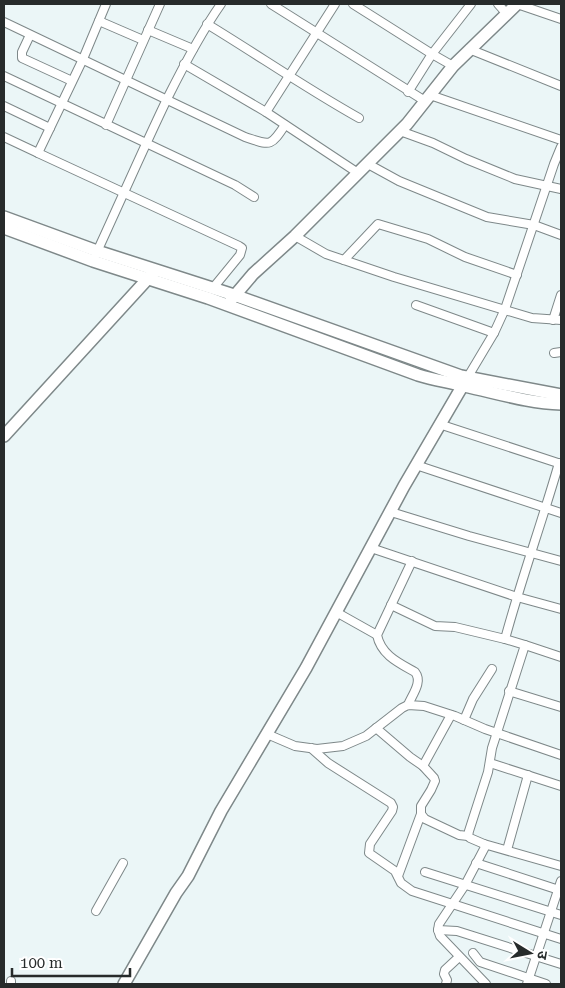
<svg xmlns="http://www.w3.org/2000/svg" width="565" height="988" font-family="'Roboto Serif','Noto Sans Devanagari',serif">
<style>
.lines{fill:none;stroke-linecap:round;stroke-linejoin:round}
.street-casing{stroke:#7e8889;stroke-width:10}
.secondary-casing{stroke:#7e8889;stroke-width:14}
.street{stroke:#fff;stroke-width:8}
.secondary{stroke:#fff;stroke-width:11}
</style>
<rect width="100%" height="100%" fill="#ebf6f7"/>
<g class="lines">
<!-- street casing -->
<g class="street-casing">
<g id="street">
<polyline points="106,4 83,59 38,153 239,246 242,248 240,255 213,288"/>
<polyline points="271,4 425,101"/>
<polyline points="353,4 432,54 453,66"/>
<polyline points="498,4 506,13"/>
<polyline points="517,4 561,19"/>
<polyline points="99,21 143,40"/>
<path d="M4 22 245 137C270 145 270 148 285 125"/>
<path d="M207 24C258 55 307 89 359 118"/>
<polyline points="148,30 193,49"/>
<polyline points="30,35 22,52 22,58 72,81"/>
<polyline points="469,49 561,86"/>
<polyline points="184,64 266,112 358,173"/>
<polyline points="4,76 235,185 254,197"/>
<polyline points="408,92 432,54 471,4"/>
<polyline points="430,95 561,140"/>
<polyline points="4,106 50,128"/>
<polyline points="266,112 335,4"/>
<polyline points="106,125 160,4"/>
<polyline points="400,131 433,143 466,159 515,179 561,189"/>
<polyline points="4,137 38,153"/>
<polyline points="368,164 399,181 487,217 534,225 561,235"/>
<polyline points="295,236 326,254 394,277 532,318 561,320"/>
<path d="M96 254C120 202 143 149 168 97 184 65 200 34 221 4"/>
<polyline points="344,260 378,224 428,239 465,257 517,275"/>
<polyline points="416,305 494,333"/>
<polyline points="553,320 561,295"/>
<polyline points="554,353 561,352"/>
<polyline points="466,380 494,333 505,309 554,164 561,147"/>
<polyline points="439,424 561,464"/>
<polyline points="416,465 561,513"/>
<polyline points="391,512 469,536 561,561"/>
<polyline points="371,548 517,597 561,609"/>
<polyline points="391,605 435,626 455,627 505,639"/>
<polyline points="336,612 377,635"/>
<polyline points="525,645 561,657"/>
<polyline points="509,691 561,707"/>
<path d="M408 705C412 695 423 682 415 672 399 663 381 655 377 635L412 561"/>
<polyline points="464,720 473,699 492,669"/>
<polyline points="376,728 410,757 423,766 434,778 435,781 431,790 421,806 421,814 425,819 459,835 468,836"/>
<polyline points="267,734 295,746 317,749 343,746 366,736 402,708 408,705 424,706 455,716 485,729 561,755"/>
<polyline points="311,748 328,763 391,803 393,807 392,811 370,844 369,853 395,871 401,883 412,891 561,939"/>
<polyline points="490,763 561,786"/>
<polyline points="423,766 451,715"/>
<polyline points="484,844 561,866"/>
<polyline points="507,850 528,775"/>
<polyline points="476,863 559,890"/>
<polyline points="425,872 561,915"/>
<polyline points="398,876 421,814"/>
<polyline points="96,911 123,863"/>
<polyline points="438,930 457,931 561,964"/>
<polyline points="473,953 480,962 546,984"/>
<polyline points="11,981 11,984"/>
<polyline points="446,984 447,980 444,974 445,970 459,957"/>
<path d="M486 984 440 936 438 930 439 924 465 885 485 847 484 844 470 838 468 836 469 831 488 772 492 748 525 645 505 639C521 580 542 522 559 463"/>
<polyline points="527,984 561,881"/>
</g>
</g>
<!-- secondary casing -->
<g class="secondary-casing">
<g id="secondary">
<polyline points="4,217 97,251 234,295 461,376 561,395"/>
<path d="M4 228 93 261 208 298 418 375C434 380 449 382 464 386 497 393 528 403 561 404"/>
<polyline points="231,300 253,274 295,236 407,124 453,66 517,4"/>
<polyline points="4,436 153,273"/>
<polyline points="124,984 176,893 188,876 221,811 306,668 404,486 463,385"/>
</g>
</g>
<!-- street -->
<use href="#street" class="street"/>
<!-- secondary -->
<use href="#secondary" class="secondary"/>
</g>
<!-- border -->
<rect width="565" height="988" fill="none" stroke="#272b2b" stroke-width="10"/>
<!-- north arrow -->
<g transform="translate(530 953) rotate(100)" stroke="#ffffff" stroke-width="4" paint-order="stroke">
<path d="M0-4L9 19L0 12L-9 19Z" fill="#272b2b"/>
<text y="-8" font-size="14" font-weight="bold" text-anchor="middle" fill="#272b2b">उ</text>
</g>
<!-- scale -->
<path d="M12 968v8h118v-8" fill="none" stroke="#272b2b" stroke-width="2.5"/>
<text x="20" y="968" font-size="15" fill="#272b2b" stroke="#ffffff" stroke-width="4" paint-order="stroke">100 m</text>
</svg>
